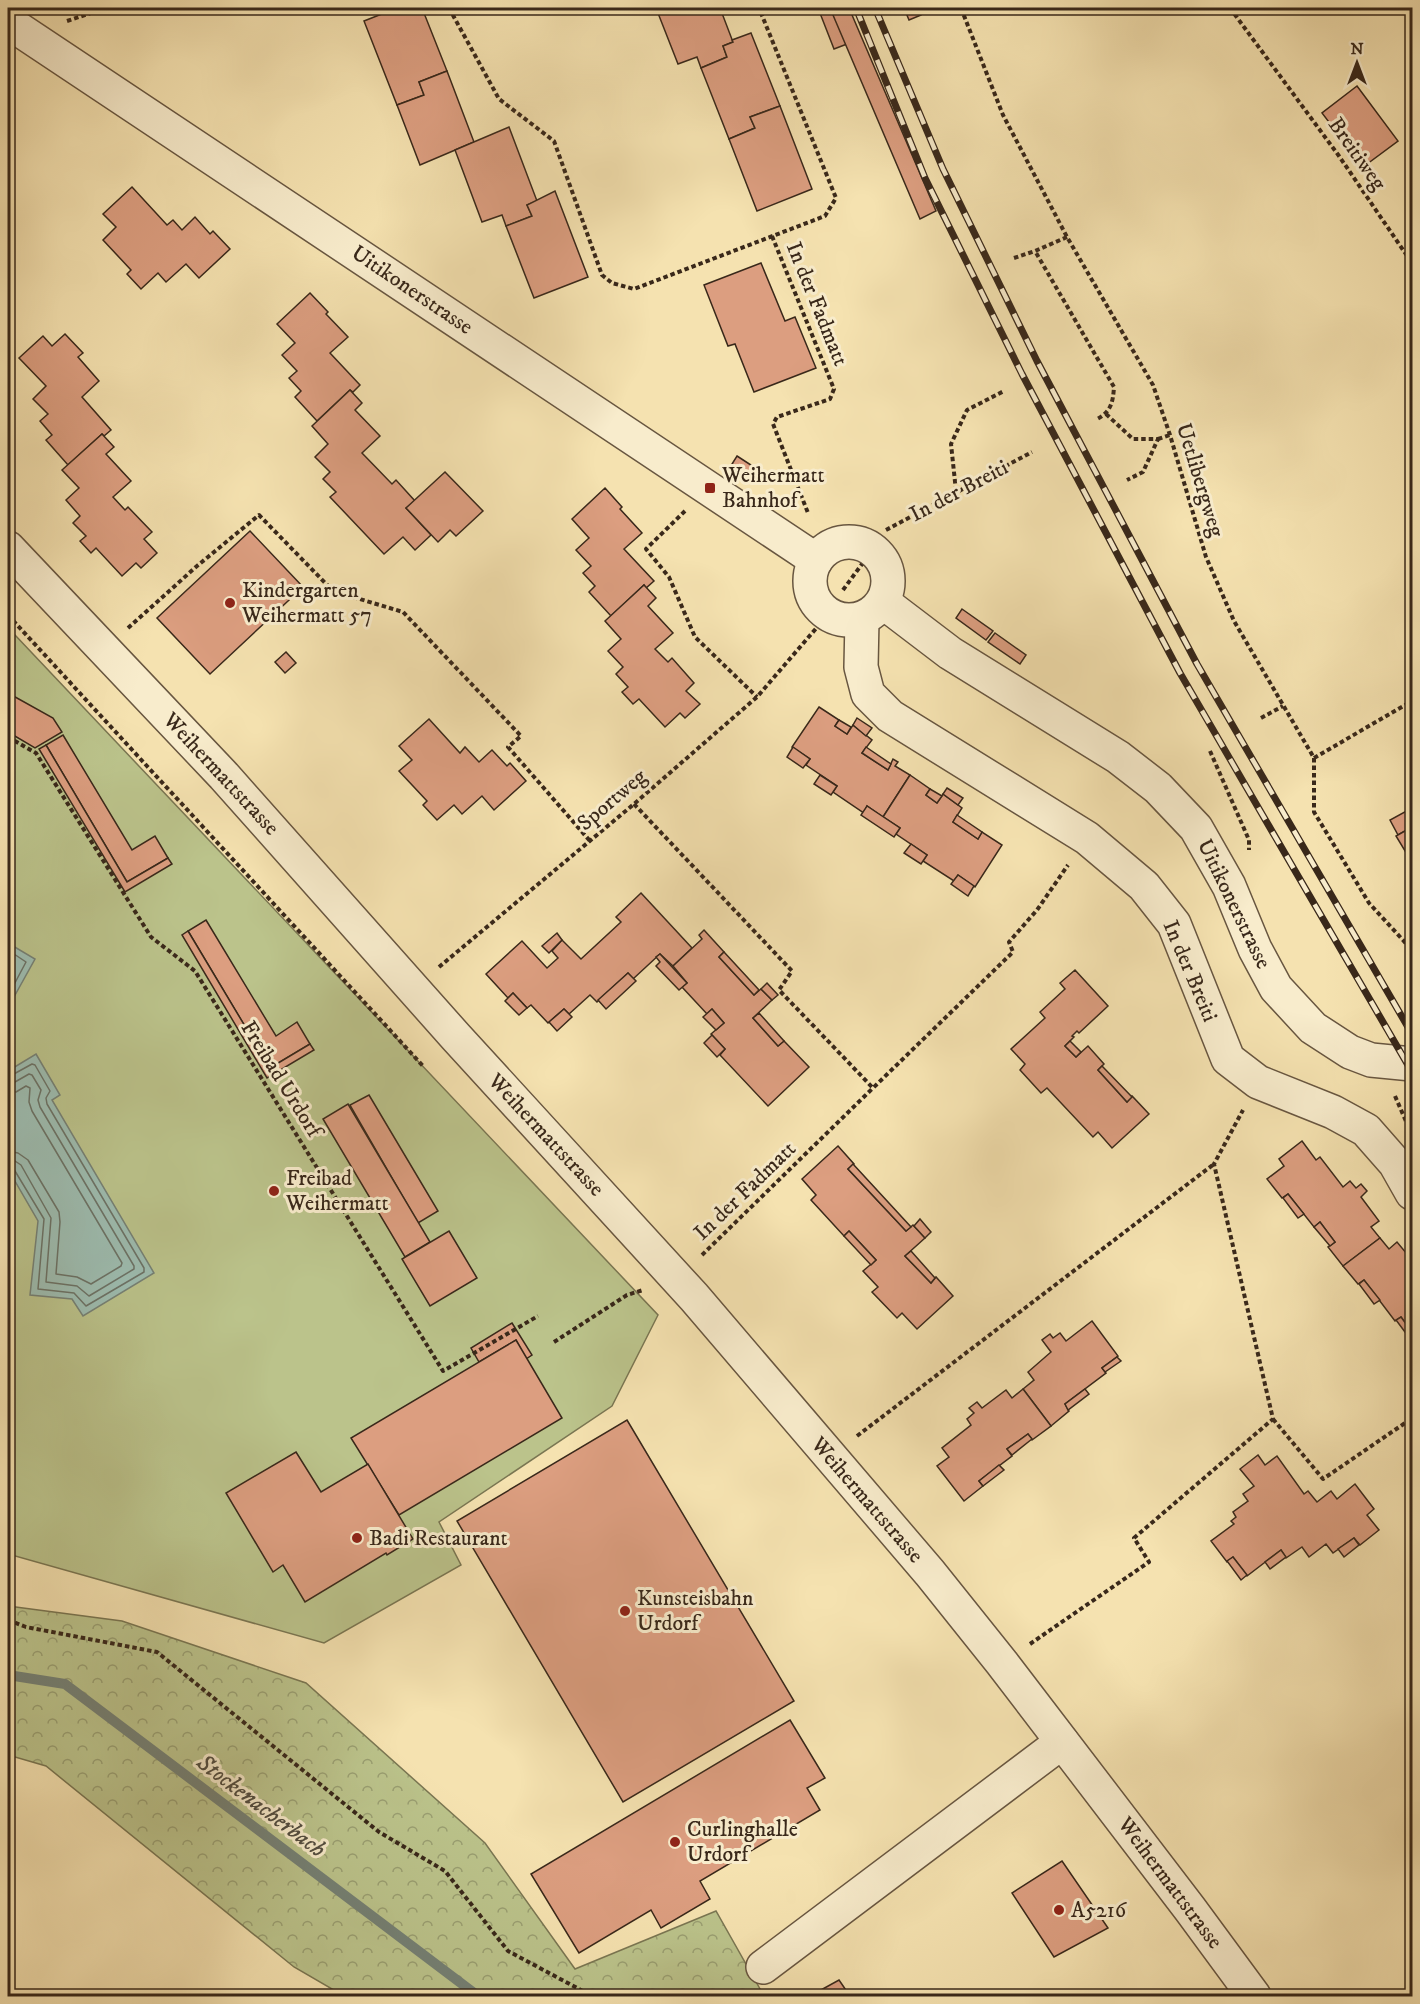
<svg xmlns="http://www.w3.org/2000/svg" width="1420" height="2004" font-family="'IM FELL DW Pica',serif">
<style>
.forest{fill:url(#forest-crowns);stroke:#7a7652;stroke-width:1.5}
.garden{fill:#bbc38b;stroke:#7a7652;stroke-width:1.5}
.water{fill:#9dbdb1;stroke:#758175;stroke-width:1.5}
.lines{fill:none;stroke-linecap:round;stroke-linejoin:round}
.shore{stroke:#6b7266;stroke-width:1.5}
.stream{stroke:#758175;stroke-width:10}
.building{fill:#dc9e80;stroke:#39281a;stroke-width:1.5}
.minor-casing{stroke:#685640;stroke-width:36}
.path{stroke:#39281a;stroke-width:4;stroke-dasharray:4.5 3;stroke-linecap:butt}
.minor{stroke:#f8eccc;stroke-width:33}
.rail-casing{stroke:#39281a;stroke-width:7}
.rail{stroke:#f8eccc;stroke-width:4.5;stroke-dasharray:14;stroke-linecap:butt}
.poi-dot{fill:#8f2418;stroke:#f8eccc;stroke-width:2}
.labels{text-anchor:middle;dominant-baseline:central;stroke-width:6;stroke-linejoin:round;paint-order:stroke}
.street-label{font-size:22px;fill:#39281a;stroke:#f8eccc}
.poi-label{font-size:22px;fill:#39281a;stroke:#f8eccc;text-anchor:start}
.water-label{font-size:24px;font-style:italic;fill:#524d40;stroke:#f8eccc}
</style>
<defs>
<pattern id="forest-crowns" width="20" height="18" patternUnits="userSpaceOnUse" patternTransform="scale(1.5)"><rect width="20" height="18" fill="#bbc38b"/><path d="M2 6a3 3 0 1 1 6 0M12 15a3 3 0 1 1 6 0" fill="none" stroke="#999e71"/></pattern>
</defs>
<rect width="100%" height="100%" fill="#f5e2b0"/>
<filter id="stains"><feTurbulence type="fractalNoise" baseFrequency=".00333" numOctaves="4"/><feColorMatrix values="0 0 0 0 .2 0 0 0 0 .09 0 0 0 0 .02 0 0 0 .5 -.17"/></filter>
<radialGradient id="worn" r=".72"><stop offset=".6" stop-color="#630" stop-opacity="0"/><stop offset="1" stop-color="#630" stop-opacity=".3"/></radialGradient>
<!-- forest -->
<polygon class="forest" points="8,1606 122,1621 306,1683 485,1843 575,1969 716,1911 764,1996 344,1996 294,1967 46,1766 8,1755"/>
<!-- garden -->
<polygon class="garden" points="15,635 658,1315 612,1406 439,1522 461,1565 324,1643 8,1554 8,639"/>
<!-- water -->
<g class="water">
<polygon points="8,943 35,959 9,1006 14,1016 8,1020"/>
<polygon points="36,1054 60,1095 52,1100 154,1273 83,1316 72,1299 30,1295 38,1221 8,1169 8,1071"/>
</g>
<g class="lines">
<!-- shore -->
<g class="shore">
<polyline points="8,950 26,962 8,996"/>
<polyline points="8,1076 12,1075 32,1064 35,1065 50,1091 46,1098 47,1104 144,1268 144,1272 86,1306 74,1293 38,1289 44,1219 15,1171 8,1167"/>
<polyline points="8,1083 15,1082 29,1074 32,1075 41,1090 38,1100 40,1107 134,1266 134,1269 89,1296 77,1286 46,1282 51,1218 21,1165 15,1161 8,1160"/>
<polyline points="8,1092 16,1092 26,1086 30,1088 29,1102 32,1111 122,1263 121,1266 91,1284 77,1277 56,1274 60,1222 59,1212 28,1160 18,1153 8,1151"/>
</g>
<!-- stream -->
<polyline class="stream" points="8,1675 65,1684 478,1996"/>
</g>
<!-- building -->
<g class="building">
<polygon points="397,8 422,8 447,71 419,82 424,95 397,105 364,21"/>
<polygon points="656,8 720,8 733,42 723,46 727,57 701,68 697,57 678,64"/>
<polygon points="818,8 832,8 847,44 834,49"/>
<polygon points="830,8 849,8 936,211 920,219"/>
<polygon points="904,8 919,8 921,15 909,20"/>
<polygon points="751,33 780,106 750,117 755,128 729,139 701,68 727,57 723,46 733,42 732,40"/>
<polygon points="447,71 474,142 420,165 397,105 424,95 419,82"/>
<polygon points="1357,86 1398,141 1363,167 1322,113"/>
<polygon points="780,106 812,189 757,211 729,139 755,128 750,117"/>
<polygon points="509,127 537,201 527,205 532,216 506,226 502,215 482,222 455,150"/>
<polygon points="132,187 167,225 173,220 182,230 195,217 210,234 213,231 230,249 199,278 186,264 166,282 158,273 141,289 127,274 131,270 103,240 116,227 103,214"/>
<polygon points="555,191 588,277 534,298 506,226 532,216 527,205"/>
<polygon points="761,263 785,321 795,317 816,368 754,392 735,344 728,346 704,285"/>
<polygon points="310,293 328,312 326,314 348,337 330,353 360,385 353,392 350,390 317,421 295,397 301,391 289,378 297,371 282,355 295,343 277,324"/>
<polygon points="65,334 83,353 78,357 99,381 82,397 111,430 104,436 102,434 68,465 46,440 52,435 40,421 48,414 33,399 46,386 19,358 43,336 52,346"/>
<polygon points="350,390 362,403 355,410 380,436 362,453 392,484 396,480 415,501 406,508 431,535 415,550 403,537 384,554 330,497 336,492 323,479 330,472 315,457 328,444 312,426"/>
<polygon points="102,434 114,447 106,454 131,481 113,497 125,510 128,507 152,532 144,539 157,553 141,568 136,563 122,576 96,548 91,553 80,541 86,536 73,523 80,516 66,500 79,488 62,470"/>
<polygon points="737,456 754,467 749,474 732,464"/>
<polygon points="445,472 483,511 456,536 450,530 438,542 406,508"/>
<polygon points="605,488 622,507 620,509 642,533 624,549 654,581 646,588 644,585 611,616 589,592 595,586 583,573 591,566 576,550 589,538 572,519"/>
<polygon points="250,531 303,587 210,674 157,618"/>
<polygon points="644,585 656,598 648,606 673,633 655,649 668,662 672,658 694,683 686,691 700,704 685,718 680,713 665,727 639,699 633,704 622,692 628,687 616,674 623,667 608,651 621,639 605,621"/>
<polygon points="962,609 993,631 986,640 956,618"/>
<polygon points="995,633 1026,655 1020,664 988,642"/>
<polygon points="286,652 296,663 285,673 275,662"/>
<polygon points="8,693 53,718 62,732 35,748 8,732"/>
<polygon points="819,707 839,720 835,726 847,734 853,725 872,740 862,753 888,770 893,759 898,762 895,766 910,775 883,817 867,806 864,813 833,792 837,786 806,765 810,759 792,747"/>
<polygon points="857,718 872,728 866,736 853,725"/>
<polygon points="429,719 460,753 465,747 479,762 492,750 507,766 510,763 526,781 494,810 482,796 462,814 454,805 437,820 423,805 427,801 399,771 412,760 399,746"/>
<polygon points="839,720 851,727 847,734 835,726"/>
<polygon points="63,735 132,850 155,836 168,858 127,882 46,745"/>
<polygon points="46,745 127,882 168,858 172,864 125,892 39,749"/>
<polygon points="793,747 810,759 803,768 787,757"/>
<polygon points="866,747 891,764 888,770 862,753"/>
<polygon points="820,775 837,786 831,795 814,784"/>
<polygon points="910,775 930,789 926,795 937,803 943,794 962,808 953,822 978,839 982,832 1002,845 975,887 958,875 954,881 923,861 927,855 896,834 900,828 883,817"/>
<polygon points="947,788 963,798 958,805 943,794"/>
<polygon points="930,789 942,796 937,803 926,795"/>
<polygon points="867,806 900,828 894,837 861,815"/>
<polygon points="1412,808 1412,827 1398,835 1390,820"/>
<polygon points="957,815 982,832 978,839 953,822"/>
<polygon points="1412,827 1412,864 1409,864 1407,861 1410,859 1396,836"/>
<polygon points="911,844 927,855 921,864 904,853"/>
<polygon points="958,875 974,886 968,896 951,884"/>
<polygon points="641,893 692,948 673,966 660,954 633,979 628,973 597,1002 590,995 569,1014 564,1009 548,1023 531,1005 527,1008 513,993 508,998 486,974 522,941 547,968 558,958 552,951 562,940 581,959 621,922 616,917"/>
<polygon points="206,920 276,1036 297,1022 310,1044 270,1068 188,931"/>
<polygon points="704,930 724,952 719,957 754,995 761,989 772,1000 753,1018 778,1046 784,1041 809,1067 768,1106 720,1055 725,1049 711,1034 724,1023 712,1009 707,1014 682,987 687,983 673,966 702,939 699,935"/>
<polygon points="188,931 270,1068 310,1044 314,1050 267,1078 182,935"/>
<polygon points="557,933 562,940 549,953 542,946"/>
<polygon points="724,952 759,990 754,995 719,957"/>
<polygon points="660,954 687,983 679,990 656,966 660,962 656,957"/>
<polygon points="1075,970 1108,1006 1079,1033 1077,1031 1072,1036 1074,1037 1065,1046 1076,1057 1088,1046 1104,1064 1098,1070 1127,1102 1132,1096 1149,1114 1112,1148 1098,1132 1093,1137 1047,1088 1041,1093 1020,1070 1025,1064 1011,1049 1045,1018 1040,1012 1065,989 1060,983"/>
<polygon points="628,973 636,981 606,1009 598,1000"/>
<polygon points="767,983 778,995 772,1000 761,989"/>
<polygon points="513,993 527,1008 519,1015 505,1001"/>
<polygon points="564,1009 572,1017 557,1031 549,1022"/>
<polygon points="712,1009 724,1023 716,1030 703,1017"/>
<polygon points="759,1013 784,1041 778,1046 753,1018"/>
<polygon points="712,1035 725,1049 717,1057 704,1043"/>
<polygon points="1070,1041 1081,1052 1076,1057 1065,1046"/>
<polygon points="1102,1066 1132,1097 1127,1102 1098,1070"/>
<polygon points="369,1095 438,1211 418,1223 350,1105"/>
<polygon points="348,1104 430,1242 405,1257 323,1119"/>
<polygon points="1302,1141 1316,1160 1320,1157 1343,1187 1350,1181 1356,1188 1361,1184 1367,1191 1361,1197 1379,1221 1371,1227 1380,1238 1343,1266 1328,1247 1335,1242 1320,1222 1314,1227 1288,1194 1282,1198 1267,1179 1284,1166 1279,1159"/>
<polygon points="838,1146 854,1164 848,1169 906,1231 913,1225 925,1238 905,1256 931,1283 936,1277 953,1296 917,1329 902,1313 897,1318 872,1292 878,1287 863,1271 876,1260 849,1231 844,1236 811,1200 816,1195 802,1179"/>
<polygon points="853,1164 911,1227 906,1231 848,1169"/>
<polygon points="1288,1194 1304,1214 1298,1218 1283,1198"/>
<polygon points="920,1219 931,1232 925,1238 914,1226"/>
<polygon points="1320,1222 1335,1242 1330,1246 1314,1227"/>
<polygon points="449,1231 477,1278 430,1306 402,1259"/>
<polygon points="849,1231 876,1260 871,1265 844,1236"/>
<polygon points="1380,1238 1389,1249 1397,1242 1412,1260 1412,1332 1401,1317 1395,1321 1364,1280 1358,1284 1343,1266"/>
<polygon points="911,1251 935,1278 931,1283 905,1256"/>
<polygon points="1364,1280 1380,1300 1374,1304 1359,1284"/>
<polygon points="1401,1317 1412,1332 1408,1336 1396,1320"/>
<polygon points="1092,1321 1118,1356 1102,1368 1106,1373 1065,1404 1069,1411 1051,1426 1023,1389 1034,1380 1028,1372 1051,1352 1042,1340 1050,1334 1053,1338 1060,1333 1066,1341"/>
<polygon points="512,1323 532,1355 526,1359 516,1340 479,1362 471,1348"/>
<polygon points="516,1340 562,1418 399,1515 351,1438"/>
<polygon points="1117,1357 1121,1361 1105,1372 1102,1368"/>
<polygon points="1023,1389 1051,1426 1032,1440 1028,1434 1007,1449 1012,1456 979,1481 983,1486 964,1501 937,1466 949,1457 942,1448 971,1425 967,1419 974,1413 969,1408 977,1402 982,1408 1006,1390 1012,1398"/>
<polygon points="1085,1389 1089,1394 1068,1410 1065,1404"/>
<polygon points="627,1420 794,1701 623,1802 457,1521"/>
<polygon points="1028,1434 1032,1439 1012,1455 1007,1449"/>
<polygon points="296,1452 321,1492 368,1464 413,1539 387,1555 386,1553 305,1602 283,1565 273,1572 226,1493"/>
<polygon points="1258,1455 1265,1465 1277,1456 1304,1494 1308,1491 1317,1502 1331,1491 1337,1499 1355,1484 1374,1509 1367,1515 1379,1530 1360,1545 1354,1538 1333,1553 1326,1544 1309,1557 1302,1547 1286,1558 1281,1550 1247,1576 1233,1557 1227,1562 1211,1541 1234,1524 1231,1521 1236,1517 1233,1512 1248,1501 1243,1494 1254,1486 1240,1469"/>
<polygon points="999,1465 1004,1470 983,1486 979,1481"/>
<polygon points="1354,1538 1359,1545 1344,1557 1338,1549"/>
<polygon points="1281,1550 1286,1557 1270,1569 1265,1562"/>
<polygon points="1233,1557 1247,1575 1241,1580 1227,1561"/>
<polygon points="790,1720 825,1778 807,1788 820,1810 700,1881 710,1899 661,1928 651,1910 579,1953 531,1874"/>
<polygon points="1062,1861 1108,1928 1054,1957 1012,1893"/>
<polygon points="839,1980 850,1996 810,1996"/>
</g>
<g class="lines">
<!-- minor casing -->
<g class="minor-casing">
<g id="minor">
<polyline points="8,22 816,560"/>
<circle cx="849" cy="581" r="39"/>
<polyline points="8,548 224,776 456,1037 694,1297 930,1573 1002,1663 1190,1909 1254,1996"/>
<polyline points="883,602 950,653 1118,757 1158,788 1196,828 1229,886 1255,949 1276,988 1313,1028 1350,1052 1371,1060 1412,1064"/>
<polyline points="862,619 861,667 868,694 890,716 1087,838 1144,886 1174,924 1228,1059 1258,1082 1333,1112 1366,1130 1395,1163 1412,1193"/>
<polyline points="763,1967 1062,1742"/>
</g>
</g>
<!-- path -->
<g class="path">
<polyline points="449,8 499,99 554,141 602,275 612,283 634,289 825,216 836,198 759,8"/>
<polyline points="961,8 1003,115 1067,237 1153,385 1170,435 1206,557 1234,621 1314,758 1314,812 1369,903 1412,950"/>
<polyline points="1230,8 1339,156 1412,263"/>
<polyline points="67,21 106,8"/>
<polyline points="772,236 834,389 830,399 777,417 773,424 808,513"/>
<path d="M1067 237 1035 251 1114 387C1113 402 1111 412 1097 419"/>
<polyline points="1014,258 1035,251"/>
<polyline points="1106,414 1133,439 1158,439 1143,472 1127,480"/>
<polyline points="1158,439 1170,435"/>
<polyline points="956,491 951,444 967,410 1004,391"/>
<polyline points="685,511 646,549 669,577 695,637 757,697"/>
<polyline points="886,530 1032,452"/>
<polyline points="843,590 862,564"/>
<polyline points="8,615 423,1066"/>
<polyline points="128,628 197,566 259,515 333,591 403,612 521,736 508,747 590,841"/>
<polyline points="8,630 15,622"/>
<polyline points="1261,718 1283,706"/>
<polyline points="8,737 36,753 151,937 195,971 443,1371 538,1316"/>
<polyline points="1210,751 1249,840 1249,850"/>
<polyline points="1314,758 1412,701"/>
<polyline points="634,804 792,971 779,990 873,1088 1013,952 1009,942 1037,910 1068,865"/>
<polyline points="439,967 634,804 757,697 819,625"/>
<polyline points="1395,1096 1405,1119 1402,1120"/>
<polyline points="702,1255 873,1088"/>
<polyline points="554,1342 627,1295 643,1290"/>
<polyline points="1273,1419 1323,1479 1408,1421 1412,1422"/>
<polyline points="857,1436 1214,1164"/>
<polyline points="8,1620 26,1627 157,1652 379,1832 445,1871 508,1951 592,1996"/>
<polyline points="1030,1644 1149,1562 1134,1538 1273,1419 1214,1164 1243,1110"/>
</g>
<!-- minor -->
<use href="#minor" class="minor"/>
<!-- rail casing -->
<g class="rail-casing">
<g id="rail">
<polyline points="856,8 925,178 1022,374 1180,673 1412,1072"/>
<polyline points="875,8 943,169 1037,361 1197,664 1412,1034"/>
</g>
</g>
<!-- rail -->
<use href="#rail" class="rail"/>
</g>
<!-- markers -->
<g class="poi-dot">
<rect x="704" y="482" width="12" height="12" rx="3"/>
<circle cx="230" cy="603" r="6"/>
<circle cx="274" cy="1191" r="6"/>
<circle cx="357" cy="1538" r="6"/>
<circle cx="625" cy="1611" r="6"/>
<circle cx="675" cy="1842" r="6"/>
<circle cx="1059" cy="1910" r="6"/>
</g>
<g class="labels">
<!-- street labels -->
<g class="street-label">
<text transform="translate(1357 154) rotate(55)">Breitiweg</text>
<text transform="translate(412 290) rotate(34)">Uitikonerstrasse</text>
<text transform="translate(817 304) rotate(68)">In der Fadmatt</text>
<text transform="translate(1200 480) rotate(73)">Uetlibergweg</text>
<text transform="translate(959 491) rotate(-28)">In der Breiti</text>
<text transform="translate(221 774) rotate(47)">Weihermattstrasse</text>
<text transform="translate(612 800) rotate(-40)">Sportweg</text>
<text transform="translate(1234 904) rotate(64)">Uitikonerstrasse</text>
<text transform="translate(1190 971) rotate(67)">In der Breiti</text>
<text transform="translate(281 1079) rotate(58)">Freibad Urdorf</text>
<text transform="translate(546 1135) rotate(47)">Weihermattstrasse</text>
<text transform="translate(745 1191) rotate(-44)">In der Fadmatt</text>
<text transform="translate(867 1500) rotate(49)">Weihermattstrasse</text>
<text transform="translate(1170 1883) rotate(53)">Weihermattstrasse</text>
</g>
<!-- poi labels -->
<g class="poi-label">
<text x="722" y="475">Weihermatt<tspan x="722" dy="25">Bahnhof</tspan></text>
<text x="242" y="590">Kindergarten<tspan x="242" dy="25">Weihermatt 57</tspan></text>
<text x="286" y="1178">Freibad<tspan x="286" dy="25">Weihermatt</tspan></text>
<text x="369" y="1538">Badi Restaurant</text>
<text x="637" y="1598">Kunsteisbahn<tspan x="637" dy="25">Urdorf</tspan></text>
<text x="687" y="1829">Curlinghalle<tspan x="687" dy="25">Urdorf</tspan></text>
<text x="1071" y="1910">A5216</text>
</g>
<!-- water labels -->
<g class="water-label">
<text transform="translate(261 1806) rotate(37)">Stockenacherbach</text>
</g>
</g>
<!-- margin -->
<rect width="1420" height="2004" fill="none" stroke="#f5e2b0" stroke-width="30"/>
<rect x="9" y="9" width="1402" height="1986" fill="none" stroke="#39281a" stroke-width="3"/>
<rect x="15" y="15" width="1390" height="1974" fill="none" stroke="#39281a" stroke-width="1.5"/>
<!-- north arrow -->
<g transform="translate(1357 63)" stroke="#f8eccc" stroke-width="4.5" paint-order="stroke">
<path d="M0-4.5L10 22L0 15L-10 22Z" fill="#39281a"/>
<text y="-9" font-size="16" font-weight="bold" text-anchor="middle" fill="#39281a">N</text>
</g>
<rect width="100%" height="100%" filter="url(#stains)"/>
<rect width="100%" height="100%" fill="url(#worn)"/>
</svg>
